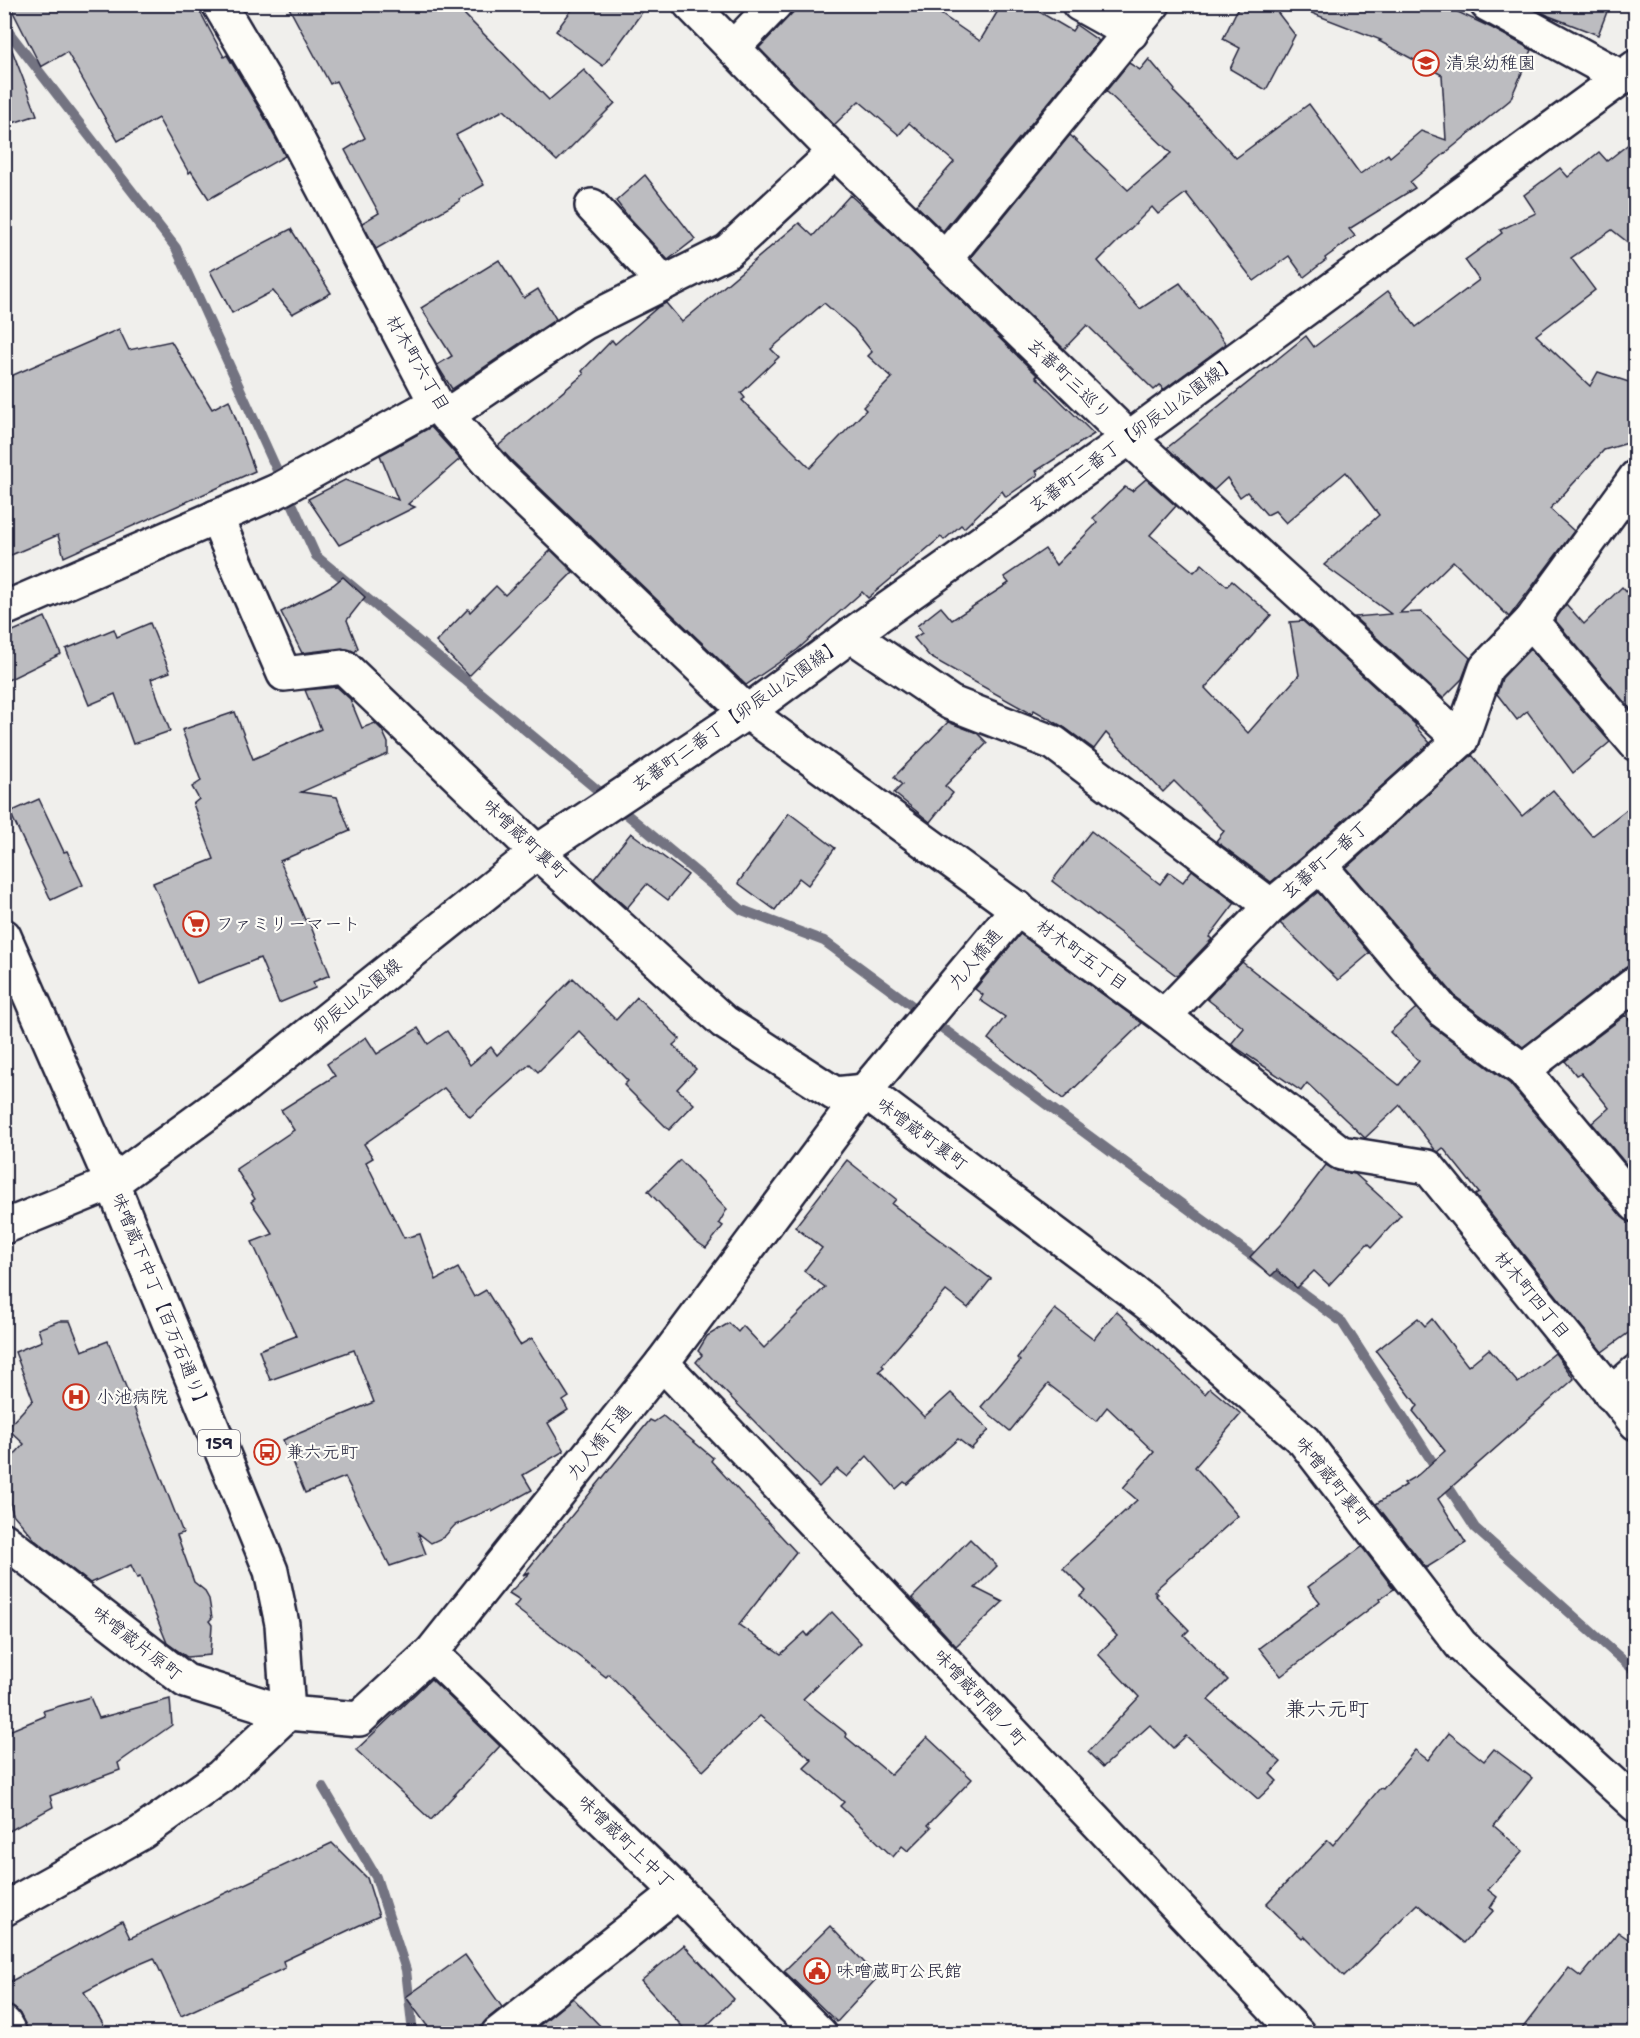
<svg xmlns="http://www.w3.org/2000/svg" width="1640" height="2038" font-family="'Shantell Sans','Klee One',sans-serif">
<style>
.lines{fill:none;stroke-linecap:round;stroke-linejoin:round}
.stream{stroke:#737381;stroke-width:10}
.building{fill:#bcbcc0;stroke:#22223b;stroke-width:1.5;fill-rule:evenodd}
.minor-casing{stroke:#22223b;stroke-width:38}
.highway-casing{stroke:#22223b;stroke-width:38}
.minor{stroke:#fdfcf7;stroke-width:33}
.highway{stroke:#fdfcf7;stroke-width:33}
.labels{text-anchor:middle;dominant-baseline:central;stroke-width:4.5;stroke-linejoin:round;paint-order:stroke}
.shield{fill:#fdfcf7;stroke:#646373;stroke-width:1.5}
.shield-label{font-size:16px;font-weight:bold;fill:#22223b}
.poi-label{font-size:18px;fill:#22223b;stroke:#fdfcf7;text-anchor:start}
.street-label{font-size:18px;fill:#22223b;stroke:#fdfcf7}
.quarter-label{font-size:21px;fill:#22223b;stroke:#fdfcf7}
</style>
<rect width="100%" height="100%" fill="#f0efec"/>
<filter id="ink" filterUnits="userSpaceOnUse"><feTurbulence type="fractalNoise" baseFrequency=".0167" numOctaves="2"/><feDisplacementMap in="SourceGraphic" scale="12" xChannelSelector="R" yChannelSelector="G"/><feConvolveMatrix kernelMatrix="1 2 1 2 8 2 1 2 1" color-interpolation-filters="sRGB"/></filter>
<g filter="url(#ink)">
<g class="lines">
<!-- stream -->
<g class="stream">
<polyline points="4,26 176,248 316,556 742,910 824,941 1342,1322 1475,1528 1636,1672"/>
<polyline points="323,1787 376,1877 406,1970 413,2034"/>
</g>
</g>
<!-- building -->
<g class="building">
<polygon points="9,4 196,4 224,57 227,55 263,115 285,156 209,199 191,171 189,173 158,118 118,141 67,52 41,67"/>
<polygon points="287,4 455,4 459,12 461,11 549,100 584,70 615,103 557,161 504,110 456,135 484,185 459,199 460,201 376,249 362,223 379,213 345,150 365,138 336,81 330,84"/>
<polygon points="576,4 648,4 603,66 556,31"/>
<polygon points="801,4 926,4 980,41 1002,4 1026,4 1072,31 1076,25 1099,41 943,231 916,205 954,162 909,123 899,135 859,101 834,125 759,48"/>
<polygon points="1240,4 1271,4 1295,35 1266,90 1230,69 1240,48 1223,39"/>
<polygon points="1296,4 1441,4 1492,28 1532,50 1510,100 1410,182 1415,188 1349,229 1355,236 1325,258 1326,260 1304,277 1289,256 1254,281 1186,193 1158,214 1152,207 1098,261 1140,309 1180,283 1226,344 1163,390 1160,385 1154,390 1087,325 1064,349 970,258 1070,135 1128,190 1171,153 1106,91 1129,63 1140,70 1149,59 1175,90 1174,92 1200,118 1236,158 1309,104 1360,174 1388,154 1390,157 1421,131 1446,140 1442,75 1379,41 1381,40 1296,7"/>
<polygon points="1527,4 1610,4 1598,35 1549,16"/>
<polygon points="4,37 7,37 37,115 4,126"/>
<polygon points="1635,139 1635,248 1612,230 1571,258 1595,290 1536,335 1590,386 1598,372 1635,384 1635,441 1604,450 1550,509 1574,531 1509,617 1453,561 1400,613 1422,612 1470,658 1462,679 1443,698 1354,617 1391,614 1324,565 1379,515 1346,472 1286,523 1275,511 1267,515 1247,492 1240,497 1227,478 1214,490 1167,448 1306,336 1314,347 1388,291 1416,327 1479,280 1465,260 1502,233 1500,230 1536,213 1524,195 1560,168 1568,177 1599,152 1607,161"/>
<polygon points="645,175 695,239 668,260 630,219 616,201"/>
<path d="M850 195 892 233 1038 376 1036 377 1094 434 1036 471 1038 475 1006 497 1002 491 964 528 961 525 944 540 941 537 868 598 862 592 797 650 746 685 513 462 498 446 584 374 582 371 612 340 615 344 658 307 666 303 682 322 799 223 813 236ZM824 303 854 329 872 352 868 356 892 378 863 407 866 410 810 468 742 400 745 398 741 393 779 357 771 349Z"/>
<polygon points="291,229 331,293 292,314 273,291 232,313 210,271"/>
<polygon points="499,260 524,298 538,289 556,319 452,389 437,365 452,356 421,308"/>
<polygon points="119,329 129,350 171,341 212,409 229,400 255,471 64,557 58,535 4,558 4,379"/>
<polygon points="431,427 460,459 408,504 415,507 339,545 308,499 345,480 398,500 380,455"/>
<polygon points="1146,479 1176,506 1150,535 1194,572 1202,564 1227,586 1232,581 1271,615 1205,688 1248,733 1299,675 1290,622 1303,621 1416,725 1415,726 1430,743 1308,852 1271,882 1216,841 1224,831 1174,781 1163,792 1106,733 1094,749 1065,728 1034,710 1032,714 930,657 914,638 922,633 917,626 941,607 952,620 1009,583 1004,577 1045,549 1056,565 1097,523 1093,518 1125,487 1132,491"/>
<polygon points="551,550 573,572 469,676 436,642 468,609 470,612 496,586 505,595"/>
<polygon points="343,577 365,597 347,620 358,648 355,652 342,648 302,653 281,612 333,585"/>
<polygon points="1622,587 1635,602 1635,715 1555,620 1566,604 1584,624"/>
<polygon points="45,617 61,654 4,682 4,635"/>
<polygon points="150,623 170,672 151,679 170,731 133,744 115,694 89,705 66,649 114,629 117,637"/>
<polygon points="1530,649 1610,742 1573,773 1527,711 1517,720 1497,694 1502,678"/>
<polygon points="337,687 350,699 362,728 375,723 382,730 388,743 388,754 301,792 337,797 350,831 280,861 305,920 308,919 330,975 313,982 315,988 279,1003 260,958 197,983 153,883 214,859 193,804 199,799 192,787 201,781 182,730 235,712 253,759 321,729 305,690"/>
<polygon points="948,722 977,733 987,743 945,786 953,793 930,822 894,793 902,785 894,777"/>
<polygon points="1472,755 1522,816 1553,790 1592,836 1635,803 1635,962 1625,968 1523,1047 1456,997 1346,868"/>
<polygon points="39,799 64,852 67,851 83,885 51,900 10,812"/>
<polygon points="789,813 835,848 808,885 799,878 775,910 738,883"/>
<polygon points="1091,831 1160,884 1169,872 1183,882 1192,870 1235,903 1209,937 1212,939 1177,976 1052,881"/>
<polygon points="631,833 688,875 668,900 647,884 627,908 594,879"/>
<polygon points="1318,892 1370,953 1338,980 1280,923"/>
<polygon points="1020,934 1142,1023 1063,1099 988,1039 1005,1017 980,1000 983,995 975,989"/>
<polygon points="1242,962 1399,1085 1419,1061 1390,1032 1416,1008 1432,1026 1510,1084 1622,1217 1629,1222 1635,1223 1635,1328 1602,1352 1480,1201 1475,1195 1479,1193 1443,1148 1438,1152 1436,1151 1400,1105 1365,1138 1307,1083 1301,1091 1231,1044 1244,1028 1207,999"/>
<polygon points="573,978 616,1020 637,997 680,1039 673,1045 696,1069 677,1089 694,1104 669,1130 624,1085 628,1081 579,1031 538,1072 530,1064 470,1117 444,1088 364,1144 373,1158 366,1162 404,1238 420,1234 436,1280 458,1268 474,1297 486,1290 520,1345 532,1338 569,1397 563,1401 568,1410 548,1423 564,1451 523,1475 532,1490 492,1512 491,1509 455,1525 444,1537 431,1543 418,1533 426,1554 390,1566 345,1477 305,1493 283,1440 374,1402 354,1350 270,1380 259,1350 296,1336 252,1242 273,1234 251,1202 255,1199 236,1169 294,1130 281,1110 335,1076 327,1064 366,1037 377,1054 418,1028 428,1044 447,1031 470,1065 491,1047 497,1055"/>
<polygon points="1626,1015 1635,1027 1635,1175 1592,1123 1609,1108 1581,1073 1576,1075 1565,1061"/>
<polygon points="680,1160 727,1209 719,1223 723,1226 706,1248 694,1240 648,1191"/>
<polygon points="847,1160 896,1199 892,1204 991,1279 968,1308 946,1291 882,1365 884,1367 879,1371 924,1417 951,1393 989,1430 971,1449 958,1439 907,1484 904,1482 896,1489 867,1456 847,1477 837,1469 819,1487 696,1362 702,1355 698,1351 707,1336 729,1323 738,1332 743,1326 764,1348 825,1287 804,1271 822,1248 795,1227"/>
<polygon points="1326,1165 1337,1171 1355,1174 1401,1215 1372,1247 1368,1243 1329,1285 1314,1271 1297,1288 1277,1270 1271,1276 1250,1257 1282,1223"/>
<polygon points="1055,1309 1094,1339 1116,1311 1205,1394 1210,1388 1241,1414 1195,1467 1238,1516 1154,1591 1157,1594 1155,1595 1189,1630 1184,1635 1228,1680 1208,1700 1281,1762 1270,1774 1277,1781 1258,1799 1186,1736 1173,1748 1150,1725 1103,1767 1088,1752 1139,1697 1098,1654 1117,1636 1080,1596 1086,1591 1063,1568 1137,1500 1123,1488 1154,1452 1107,1407 1096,1421 1048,1384 1010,1431 981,1407 1020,1361 1017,1358"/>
<polygon points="1418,1318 1425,1326 1432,1319 1468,1366 1489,1349 1518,1383 1555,1353 1574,1379 1438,1499 1466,1543 1426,1568 1376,1504 1406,1485 1404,1483 1418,1475 1445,1451 1413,1411 1418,1406 1376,1351"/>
<polygon points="59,1321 70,1321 82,1351 108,1341 183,1533 177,1535 194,1582 204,1590 209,1599 212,1618 209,1621 212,1625 210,1655 187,1657 167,1643 140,1577 137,1578 131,1565 90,1583 36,1541 13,1514 8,1496 4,1493 4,1466 24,1444 7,1428 33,1400 15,1352 42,1341 38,1329"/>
<polygon points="663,1416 713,1458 711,1461 796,1552 739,1625 781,1654 805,1632 808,1636 832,1612 861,1643 803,1699 847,1734 846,1737 891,1775 927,1737 972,1779 928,1825 931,1828 908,1851 902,1846 893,1857 840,1806 844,1802 804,1768 812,1760 760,1716 703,1771 609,1674 606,1677 514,1607 520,1600 509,1593 530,1572 523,1575 650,1420 654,1422"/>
<polygon points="970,1539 997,1566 975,1588 1003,1602 956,1646 912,1598"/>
<polygon points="1362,1547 1394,1589 1379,1599 1380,1601 1281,1676 1259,1648 1320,1602 1308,1587"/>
<polygon points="431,1679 500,1746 431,1820 356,1750"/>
<polygon points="90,1697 99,1718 170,1699 172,1725 118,1763 120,1770 50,1796 53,1807 4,1834 4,1733 45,1716 43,1711"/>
<polygon points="1449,1733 1484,1761 1494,1749 1532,1778 1494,1826 1523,1851 1488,1890 1497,1897 1490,1908 1494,1910 1464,1943 1417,1904 1344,1976 1304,1936 1302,1938 1266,1904 1328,1840 1333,1845 1380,1788 1383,1789 1415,1750 1428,1760"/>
<polygon points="332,1843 367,1878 379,1916 283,1961 285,1968 181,2016 154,1958 128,1969 84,1992 109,2034 29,2034 20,2014 10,2006 4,1997 4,1985 122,1921 130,1938"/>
<polygon points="830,1926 878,1977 837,2022 784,1971"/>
<polygon points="1618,1932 1635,1944 1635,2034 1518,2034 1569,1968 1581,1977"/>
<polygon points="684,1945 734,1999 698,2034 689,2034 641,1981"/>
<polygon points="465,1955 502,2007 486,2020 481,2027 480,2034 433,2034 406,1997"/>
<polygon points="573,1998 608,2034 529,2034"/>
</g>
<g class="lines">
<!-- minor casing -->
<g class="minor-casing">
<g id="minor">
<polyline points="219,4 282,110 436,403 499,475 747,712 1164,1016 1341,1153 1428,1167 1636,1423"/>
<polyline points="690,4 835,152 1129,438 1461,740"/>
<polyline points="1079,4 1131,33"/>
<polyline points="1487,4 1621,77"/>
<polyline points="733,48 775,4"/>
<polyline points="592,206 664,283"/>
<polyline points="945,259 1153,4"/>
<polyline points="446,416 584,323 728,251 835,152"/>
<polyline points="216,517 284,674 344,667 537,852 724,1022 835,1094 865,1091 1150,1305 1304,1441 1461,1645 1636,1805"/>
<polyline points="4,609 277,491 436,403"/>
<polyline points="1531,621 1636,744"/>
<polyline points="851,635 951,703 1054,743 1271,906"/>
<polyline points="1320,866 1443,1011 1523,1070 1636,1205"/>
<polyline points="1164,1016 1271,906 1320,866 1461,740 1486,668 1531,621 1636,477"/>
<polyline points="1523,1070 1636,983"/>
<polyline points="4,1227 112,1183 238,1091 537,852 747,712 851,635 1129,438 1636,67"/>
<polyline points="662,1363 1298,2034"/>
<polyline points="1611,1394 1636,1372"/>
<polyline points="4,1540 186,1681 288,1713 359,1719 431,1653 662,1363 865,1091 1018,908"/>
<polyline points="431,1653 678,1892 820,2034"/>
<polyline points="4,2023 10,2034"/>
<polyline points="498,2034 678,1892"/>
</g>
</g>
<!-- highway casing -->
<g class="highway-casing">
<polyline id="highway" points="4,936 112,1183 271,1571 282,1624 288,1713 220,1777 141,1833 4,1909"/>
</g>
<!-- minor -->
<use href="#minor" class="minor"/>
<!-- highway -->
<use href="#highway" class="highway"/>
</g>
</g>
<!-- icons -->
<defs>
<g id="school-ring" transform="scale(1.35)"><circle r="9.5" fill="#fdfcf7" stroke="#c8321e" stroke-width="1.5"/><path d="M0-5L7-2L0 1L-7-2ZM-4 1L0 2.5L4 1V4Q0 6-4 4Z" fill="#c8321e"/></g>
<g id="supermarket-ring" transform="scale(1.35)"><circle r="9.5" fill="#fdfcf7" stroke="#c8321e" stroke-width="1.5"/><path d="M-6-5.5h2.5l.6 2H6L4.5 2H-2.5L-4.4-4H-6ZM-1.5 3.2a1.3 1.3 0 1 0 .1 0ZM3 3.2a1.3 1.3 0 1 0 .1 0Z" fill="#c8321e"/></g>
<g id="hospital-ring" transform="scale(1.35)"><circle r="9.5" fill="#fdfcf7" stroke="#c8321e" stroke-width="1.5"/><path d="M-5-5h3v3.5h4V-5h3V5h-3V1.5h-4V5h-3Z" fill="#c8321e"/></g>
<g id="bus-ring" transform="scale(1.35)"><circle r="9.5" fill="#fdfcf7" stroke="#c8321e" stroke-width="1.5"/><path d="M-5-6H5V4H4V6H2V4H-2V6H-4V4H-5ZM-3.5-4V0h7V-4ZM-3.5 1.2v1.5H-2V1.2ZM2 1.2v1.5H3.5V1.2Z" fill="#c8321e"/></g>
<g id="civic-ring" transform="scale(1.35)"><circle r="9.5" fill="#fdfcf7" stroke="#c8321e" stroke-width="1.5"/><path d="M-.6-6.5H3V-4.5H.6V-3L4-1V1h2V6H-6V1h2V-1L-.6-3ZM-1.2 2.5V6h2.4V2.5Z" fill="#c8321e"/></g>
</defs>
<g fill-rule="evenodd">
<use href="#school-ring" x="1426" y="63"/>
<use href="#supermarket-ring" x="196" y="924"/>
<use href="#hospital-ring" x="76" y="1397"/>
<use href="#bus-ring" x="267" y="1452"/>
<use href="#civic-ring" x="817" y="1971"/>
</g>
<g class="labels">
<!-- shield labels -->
<rect class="shield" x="198" y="1430" width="42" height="26" rx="4.5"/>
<g class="shield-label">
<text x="219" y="1443">159</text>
</g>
<!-- poi labels -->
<g class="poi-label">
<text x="1446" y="63">清泉幼稚園</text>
<text x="216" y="924">ファミリーマート</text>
<text x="96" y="1397">小池病院</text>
<text x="286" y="1452">兼六元町</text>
<text x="836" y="1971">味噌蔵町公民館</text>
</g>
<!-- street labels -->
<g class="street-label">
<text transform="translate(418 363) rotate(60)">材木町六丁目</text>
<text transform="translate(1069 379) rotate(44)">玄蕃町三巡り</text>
<text transform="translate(1133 434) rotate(-36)">玄蕃町二番丁【卯辰山公園線】</text>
<text transform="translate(737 715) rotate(-35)">玄蕃町二番丁【卯辰山公園線】</text>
<text transform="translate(525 839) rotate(43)">味噌蔵町裏町</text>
<text transform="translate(1325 860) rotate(-41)">玄蕃町一番丁</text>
<text transform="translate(1082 955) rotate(36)">材木町五丁目</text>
<text transform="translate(975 959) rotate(-50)">九人橋通</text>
<text transform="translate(357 996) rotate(-39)">卯辰山公園線</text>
<text transform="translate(922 1134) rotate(37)">味噌蔵町裏町</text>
<text transform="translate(1532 1295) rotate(51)">材木町四丁目</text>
<text transform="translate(161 1302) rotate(68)">味噌蔵下中丁【百万石通り】</text>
<text transform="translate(599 1442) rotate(-51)">九人橋下通</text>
<text transform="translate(1333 1481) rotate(51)">味噌蔵町裏町</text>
<text transform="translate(137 1643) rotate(38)">味噌蔵片原町</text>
<text transform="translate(980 1698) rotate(47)">味噌蔵町間ノ町</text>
<text transform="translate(626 1842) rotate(44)">味噌蔵町上中丁</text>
</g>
<!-- quarter labels -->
<g class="quarter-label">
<text x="1327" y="1709">兼六元町</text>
</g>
</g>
<!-- margin -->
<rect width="1640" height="2038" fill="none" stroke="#fdfcf7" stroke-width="24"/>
<rect x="12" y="12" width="1616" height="2014" fill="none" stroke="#22223b" stroke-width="2" filter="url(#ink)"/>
</svg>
